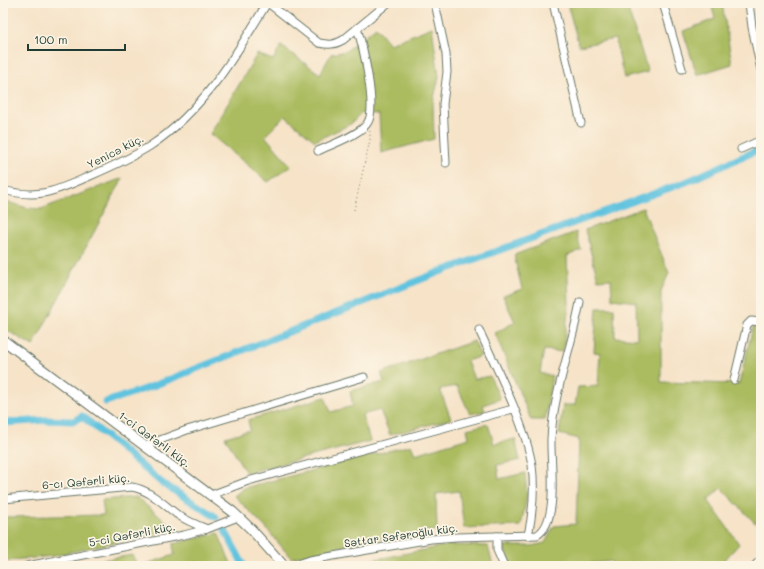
<svg xmlns="http://www.w3.org/2000/svg" width="764" height="569" font-family="Mali,sans-serif">
<style>
.green{fill:#abbc60;stroke:#657c4a}
.lines{fill:none;stroke-linecap:round;stroke-linejoin:round}
.canal{stroke:#61c3df;stroke-width:7}
.minor-casing{stroke:#6a7768;stroke-width:9}
.tertiary-casing{stroke:#6a7768;stroke-width:11}
.path{stroke:#6a7768;stroke-width:1;stroke-dasharray:1 3;stroke-linecap:butt}
.minor{stroke:#fff;stroke-width:7}
.tertiary{stroke:#fff;stroke-width:9}
.labels{text-anchor:middle;dominant-baseline:central;stroke-width:3.5;stroke-linejoin:round;paint-order:stroke}
.street-label{font-size:11px;fill:#1f3d34;stroke:#fcf5e5}
</style>
<rect width="100%" height="100%" fill="#fcf5e5"/>
<filter id="ink" filterUnits="userSpaceOnUse"><feTurbulence type="fractalNoise" baseFrequency=".025" numOctaves="2"/><feDisplacementMap in="SourceGraphic" scale="8" xChannelSelector="R" yChannelSelector="G"/><feConvolveMatrix kernelMatrix="1 2 1 2 8 2 1 2 1" color-interpolation-filters="sRGB"/></filter>
<filter id="wash" filterUnits="userSpaceOnUse"><feTurbulence type="fractalNoise" baseFrequency=".012" numOctaves="4" result="noise"/><feDisplacementMap in="SourceGraphic" scale="16" xChannelSelector="R" yChannelSelector="G"/><feGaussianBlur stdDeviation="0.9" result="paint"/><feColorMatrix in="noise" values="0 0 0 0 0 0 0 0 0 0 0 0 0 0 0 0 0 1.4 0 .05"/><feComposite in="paint" operator="in"/></filter>
<g filter="url(#wash)">
<rect width="100%" height="100%" fill="#f6e3c8"/>
<!-- green -->
<g class="green">
<polygon points="567,3 626,3 648,72 624,78 615,39 579,46"/>
<polygon points="711,3 722,3 732,64 697,75 683,31 715,19"/>
<polygon points="376,27 390,44 432,27 439,77 433,102 434,139 381,153 379,114 362,113 351,124 315,141 285,116 265,136 291,166 268,182 210,134 257,54 273,60 281,46 320,74 331,54 346,51"/>
<polygon points="123,178 33,346 3,328 3,201 28,208 41,209"/>
<polygon points="643,208 669,273 661,291 661,382 739,384 753,327 761,328 761,484 757,489 761,494 761,529 721,488 708,500 739,544 721,564 722,566 613,566 611,561 587,564 587,566 512,566 503,546 531,546 545,543 554,526 576,524 579,439 559,434 563,405 575,405 578,387 598,386 600,353 594,352 597,308 614,308 615,337 637,339 636,302 612,299 611,279 598,280 585,230"/>
<polygon points="576,232 581,250 567,256 569,304 563,352 544,350 540,373 552,376 545,420 531,420 495,333 515,322 503,296 522,289 514,255"/>
<polygon points="474,341 481,356 467,361 474,379 490,376 500,399 483,405 485,411 470,414 457,386 440,389 451,419 390,435 380,410 362,415 370,441 246,473 225,437 250,430 248,420 325,397 331,412 353,406 350,391 384,382 381,373"/>
<polygon points="488,424 494,444 515,439 520,460 497,465 499,479 525,473 527,496 521,526 464,528 459,491 436,494 437,530 362,542 291,558 265,527 234,496 244,488 411,445 415,454 469,438 467,429"/>
<polygon points="136,497 175,529 53,556 3,561 3,517 104,515 102,500"/>
<polygon points="218,533 232,566 200,566 198,562 185,566 140,566 174,555 173,544"/>
<polygon points="449,545 488,546 493,566 341,566"/>
<polygon points="132,555 138,566 67,566"/>
</g>
<g class="lines">
<!-- canal -->
<g class="canal">
<polyline points="106,402 153,386 437,273 686,182 760,149"/>
<polyline points="3,423 47,420 74,421 82,416 162,483 216,517"/>
<polyline points="224,529 244,566"/>
</g>
</g>
</g>
<g filter="url(#ink)">
<g class="lines">
<!-- minor casing -->
<g class="minor-casing">
<g id="minor">
<path d="M268 3 319 43C329 45 334 45 343 40L388 3"/>
<polyline points="435,3 446,54 447,72 443,104 446,163"/>
<polyline points="553,3 581,123"/>
<polyline points="663,3 682,69"/>
<polyline points="749,3 752,27 761,70"/>
<polyline points="741,149 761,140"/>
<path d="M318 151C330 145 362 134 368 122 377 107 363 46 357 28"/>
<path d="M3 190C40 200 57 190 90 176 111 167 131 158 150 146 202 112 236 55 267 3"/>
<path d="M479 330C497 369 525 424 532 465 535 489 533 512 528 536"/>
<polyline points="734,380 747,325 751,321 761,322"/>
<polyline points="144,446 187,430 364,377"/>
<polyline points="211,495 248,481 513,409"/>
<path d="M3 499 132 487C150 490 163 504 178 515 187 521 197 525 207 529"/>
<polyline points="497,536 497,550 504,566"/>
<polyline points="27,566 184,535 207,529 238,517"/>
<path d="M292 566 310 560 431 539 456 537 537 535C560 522 550 462 551 439 553 393 572 347 580 302"/>
</g>
</g>
<!-- tertiary casing -->
<g class="tertiary-casing">
<g id="tertiary">
<polyline points="3,340 233,512 251,529 284,566"/>
<polyline points="756,566 761,561"/>
</g>
</g>
<!-- path -->
<polyline class="path" points="354,210 370,140 370,131"/>
<!-- minor -->
<use href="#minor" class="minor"/>
<!-- tertiary -->
<use href="#tertiary" class="tertiary"/>
</g>
</g>
<g class="labels">
<!-- street labels -->
<g class="street-label">
<text transform="translate(115 151) rotate(-27)">Yenicə küç.</text>
<text transform="translate(155 439) rotate(36)">1-ci Qəfərli küç.</text>
<text transform="translate(86 481) rotate(-5)">6-cı Qəfərli küç.</text>
<text transform="translate(132 534) rotate(-11)">5-ci Qəfərli küç.</text>
<text transform="translate(401 535) rotate(-8)">Səttar Səfəroğlu küç.</text>
</g>
</g>
<!-- margin -->
<rect width="764" height="569" fill="none" stroke="#fcf5e5" stroke-width="16"/>
<!-- scale -->
<path d="M28 44v6h97v-6" fill="none" stroke="#1f3d34" stroke-width="2"/>
<text x="34" y="44" font-size="12" fill="#1f3d34" stroke="#fcf5e5" stroke-width="3" paint-order="stroke">100 m</text>
</svg>
